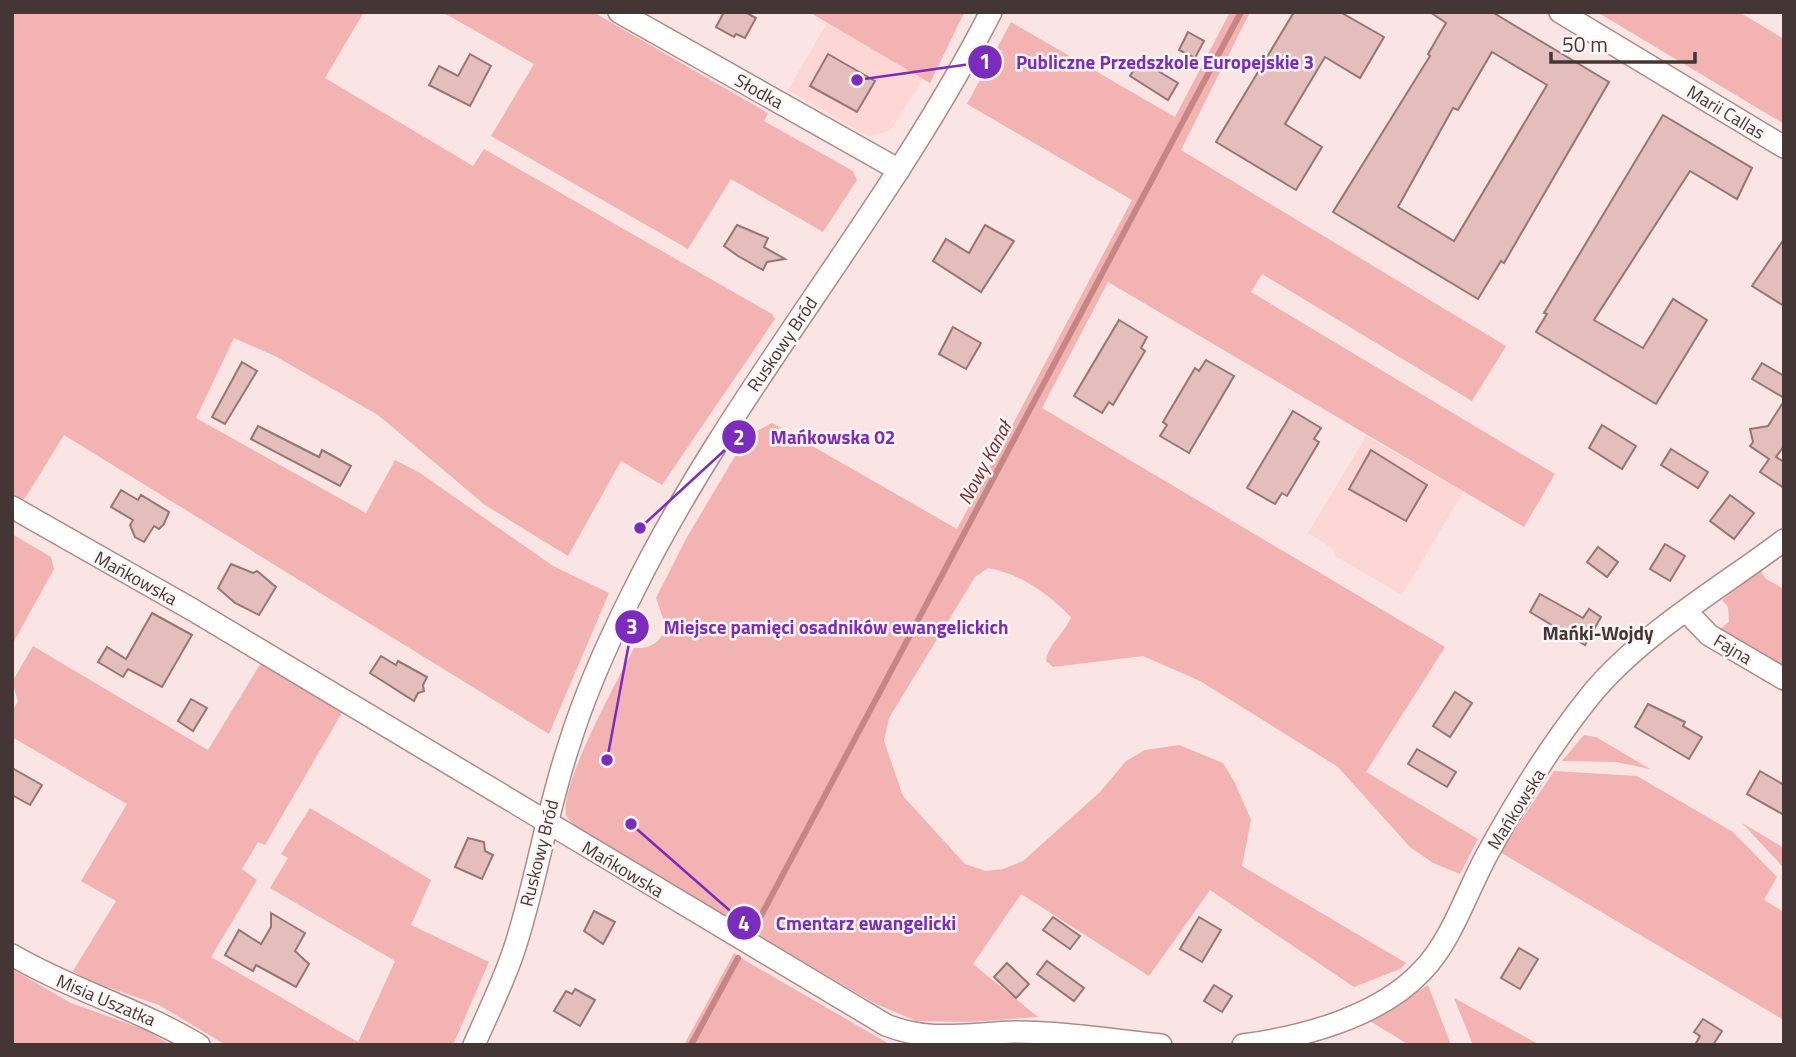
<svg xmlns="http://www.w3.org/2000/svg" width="1796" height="1057" font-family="'Titillium Web',sans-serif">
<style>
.built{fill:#fcd7d6}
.green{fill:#f2b3b2}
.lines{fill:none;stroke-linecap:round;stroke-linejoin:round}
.stream{stroke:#c78686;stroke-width:6}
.building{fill:#e3bebd;stroke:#967575;stroke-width:2;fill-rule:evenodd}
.minor-casing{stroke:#ac8a89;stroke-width:24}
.minor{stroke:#fff;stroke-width:21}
.labels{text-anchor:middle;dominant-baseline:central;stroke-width:5;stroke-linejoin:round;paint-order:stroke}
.street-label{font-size:18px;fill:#453636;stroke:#fef6f6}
.water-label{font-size:19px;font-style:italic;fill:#75262c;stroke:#fef6f6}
.neighbourhood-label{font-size:19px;font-weight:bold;fill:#453636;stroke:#fef6f6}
.leader{fill:none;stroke:#7b2cbf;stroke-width:2.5}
.callout-dot{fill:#7b2cbf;stroke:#fef6f6;stroke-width:2.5}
.mark-label{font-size:21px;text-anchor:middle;font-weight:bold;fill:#fff}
.callout-label{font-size:19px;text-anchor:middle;font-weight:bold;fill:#7b2cbf;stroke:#fef6f6;stroke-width:5;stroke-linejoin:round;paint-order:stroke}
</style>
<rect width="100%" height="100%" fill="#fbe5e4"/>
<!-- built -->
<g class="built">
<polygon points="827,23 923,78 891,130 870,137 788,90"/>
<polygon points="1366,436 1463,492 1402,595 1335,556 1332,548 1308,533"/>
</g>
<!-- green -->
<g class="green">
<polygon points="12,12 364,12 325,78 473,166 484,149 772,314 775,319 662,485 621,461 568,556 485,505 378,415 275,356 234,338 196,418 366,513 395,460 420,473 553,566 609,593 549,734 64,435 27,495 21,502 12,497"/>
<polygon points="442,12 593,12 768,113 764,121 853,171 857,180 823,232 731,179 688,249 491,136 534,64"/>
<polygon points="809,12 962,12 964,13 930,83"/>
<path d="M1230 12H1250L1181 150 1506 346 1472 401 1262 274 1251 292 1555 474 1524 527 1108 282 1042 408 1445 647 1366 772 1478 839 1460 874 1433 863 1410 847 1338 767 1200 681 1143 656 1053 667 1046 661C1048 644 1065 633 1071 617 1048 594 1021 574 988 568L975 577 889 718 884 741 903 796 965 864 986 871 1003 869 1023 861 1100 792 1126 761 1145 750 1179 745 1223 763 1235 783 1251 820 1242 866 1406 963 1400 969 1354 987 1210 890 1149 976 1021 894 973 964 1038 1017 968 1022 916 1021 874 1003 583 832C578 828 570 822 567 817 555 793 620 675 634 648 651 649 660 643 666 627L656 598 687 537 747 436 772 423 957 529 1132 200 967 104 1011 22 1175 117Z"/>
<polygon points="1597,12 1739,12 1784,39 1784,124"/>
<polygon points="12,534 51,557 54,569 12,645"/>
<polygon points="1760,570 1766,579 1784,589 1784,667 1719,630 1729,622 1728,607 1722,600"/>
<polygon points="33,646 208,750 262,661 343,711 265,845 258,842 242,869 257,880 211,957 358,1042 395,961 270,888 288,858 281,854 310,808 431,880 411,925 489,962 453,1045 226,1045 159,1005 87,980 73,971 116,901 81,881 127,804 12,737 12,712 18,701 12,682"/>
<polygon points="1584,735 1596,737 1650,769 1616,762 1562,761"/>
<polygon points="1554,771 1637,776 1733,832 1777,877 1764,900 1784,912 1784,1020 1500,852"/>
<polygon points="1742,823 1784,848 1783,867"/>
<polygon points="734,953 746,961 891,1045 684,1045"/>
<polygon points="12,969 71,1003 146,1030 171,1045 12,1045"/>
<polygon points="1428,985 1451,1045 1409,1045 1370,1021"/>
<polygon points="1454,998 1540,1045 1473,1045"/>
</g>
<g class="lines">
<!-- stream -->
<g class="stream">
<polyline points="755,927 1241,12"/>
<polyline points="691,1045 738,958"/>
</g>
</g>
<!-- building -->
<g class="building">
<polygon points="724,12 745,12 756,18 745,38 736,34 734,37 716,27"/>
<polygon points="1294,12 1340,12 1384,37 1360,78 1325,57 1285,124 1322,147 1296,190 1216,142"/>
<path d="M1430 12H1492L1609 82 1504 263 1501 261 1478 299 1333 212 1430 56 1428 54 1446 23ZM1492 52 1547 85 1454 241 1398 207 1453 108 1458 110Z"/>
<polygon points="1188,32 1204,41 1195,58 1179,50"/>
<polygon points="470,54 491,66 470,106 429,85 439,66 458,76"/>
<polygon points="828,54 875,81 857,112 810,86"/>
<polygon points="1140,60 1178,83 1168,100 1130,76"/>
<polygon points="1663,115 1752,168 1737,199 1690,171 1594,320 1643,348 1673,299 1707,320 1656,404 1536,332 1547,314 1544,313"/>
<polygon points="737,225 768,238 764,247 785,259 767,262 763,270 738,256 724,246"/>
<polygon points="985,225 1014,241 981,292 933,261 946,239 969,253"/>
<polygon points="1784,239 1784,306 1752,286"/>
<polygon points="1119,320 1147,337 1141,348 1145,351 1113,405 1109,402 1102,413 1074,396"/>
<polygon points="953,327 981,343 966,369 939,354"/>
<polygon points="1206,360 1234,376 1189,453 1160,436 1167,425 1163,422 1195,368 1199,371"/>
<polygon points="242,362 257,371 225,424 212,417"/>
<polygon points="1762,363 1784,376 1784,398 1752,379"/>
<polygon points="1784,401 1784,446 1776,457 1784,462 1784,488 1760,472 1769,459 1750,446 1753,442 1750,429 1768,426"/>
<polygon points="1293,411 1321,428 1314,439 1319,442 1287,496 1282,493 1275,504 1247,488"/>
<polygon points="1602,425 1636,446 1622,469 1589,448"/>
<polygon points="258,426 319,457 322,450 351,466 340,486 251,439"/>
<polygon points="1671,449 1708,472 1698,488 1661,465"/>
<polygon points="1371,450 1427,485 1406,521 1349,489"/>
<polygon points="121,490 138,500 141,495 169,512 164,524 159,529 154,526 144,542 135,537 130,525 133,520 111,507"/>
<polygon points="1730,495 1754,513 1734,539 1710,521"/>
<polygon points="1665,544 1685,556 1670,581 1650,569"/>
<polygon points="1598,547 1618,562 1607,577 1587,562"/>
<polygon points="231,564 253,573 257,571 276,587 259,615 235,603 218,588"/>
<polygon points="1540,594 1583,618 1589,609 1601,617 1585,645 1530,612"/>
<polygon points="152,613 192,635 162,687 128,669 123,677 98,662 107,647 126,659"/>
<polygon points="381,656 396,665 398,661 427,677 423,685 424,691 418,693 414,701 370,673"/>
<polygon points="1455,692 1472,703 1450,737 1433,726"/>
<polygon points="191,699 207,708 193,731 178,721"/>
<polygon points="1648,704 1685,722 1683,726 1702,737 1689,759 1635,727"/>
<polygon points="1417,749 1456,772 1447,787 1408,764"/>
<polygon points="12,768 42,785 30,805 12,795"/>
<polygon points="1760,771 1784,785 1784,815 1747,794"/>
<polygon points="468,838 484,842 485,851 493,855 482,879 455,867"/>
<polygon points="594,911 615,922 603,944 584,931"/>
<polygon points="271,913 305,933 295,951 309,964 296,987 256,965 253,971 225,955 239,930 261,944 271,927"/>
<polygon points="1053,917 1080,936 1070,949 1043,930"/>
<polygon points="1199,917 1221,930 1202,962 1180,949"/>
<polygon points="1519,948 1538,959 1520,989 1501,978"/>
<polygon points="1047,961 1084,988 1074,1001 1037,974"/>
<polygon points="1007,963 1029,984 1016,998 994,977"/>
<polygon points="1214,985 1232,996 1222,1012 1204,1001"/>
<polygon points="575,989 595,1000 580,1026 554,1011 566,991 572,994"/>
<polygon points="1703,1019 1722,1031 1713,1045 1695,1045 1700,1036 1694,1032"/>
</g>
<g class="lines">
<!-- minor casing -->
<g class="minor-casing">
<g id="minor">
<polyline points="619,12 899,170"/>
<polyline points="1560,12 1784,147"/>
<path d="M12 507 193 610 886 1025C930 1043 970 1033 1015 1032 1064 1032 1112 1040 1161 1045"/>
<polyline points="1687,612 1709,635 1784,679"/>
<path d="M12 955C72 990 139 1009 199 1045"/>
<path d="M474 1045C487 1015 502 985 513 953 536 885 546 813 569 745 585 693 608 642 632 594 733 389 887 215 991 12"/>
<path d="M1243 1045C1303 1037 1379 1017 1422 971 1453 939 1467 890 1489 851 1517 800 1553 742 1590 696 1638 636 1722 587 1784 540"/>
</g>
</g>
<!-- minor -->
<use href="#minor" class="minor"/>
</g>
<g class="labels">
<!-- street labels -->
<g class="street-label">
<text transform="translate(759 91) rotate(29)">Słodka</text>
<text transform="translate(1726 112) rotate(31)">Marii Callas</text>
<text transform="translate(782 344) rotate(-56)">Ruskowy Bród</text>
<text transform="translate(136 578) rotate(29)">Mańkowska</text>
<text transform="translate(1733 649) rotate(31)">Fajna</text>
<text transform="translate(1516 809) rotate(-58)">Mańkowska</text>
<text transform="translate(539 853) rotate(-76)">Ruskowy Bród</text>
<text transform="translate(623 869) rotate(31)">Mańkowska</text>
<text transform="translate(106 1000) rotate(23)">Misia Uszatka</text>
</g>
<!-- water labels -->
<g class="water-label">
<text transform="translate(984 462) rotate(-62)">Nowy Kanał</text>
</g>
<!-- neighbourhood labels -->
<g class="neighbourhood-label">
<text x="1598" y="632">Mańki-Wojdy</text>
</g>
</g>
<!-- callouts -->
<path class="leader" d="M857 80L985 62M640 528L739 437M607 760L632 627M631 824L744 923"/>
<g class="callout-dot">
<circle cx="857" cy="80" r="7"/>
<circle cx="640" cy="528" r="7"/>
<circle cx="607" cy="760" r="7"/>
<circle cx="631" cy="824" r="7"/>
<circle cx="985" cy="62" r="18"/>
<circle cx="739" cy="437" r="18"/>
<circle cx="632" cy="627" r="18"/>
<circle cx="744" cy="923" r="18"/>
</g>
<g class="mark-label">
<text x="985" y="69">1</text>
<text x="739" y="445">2</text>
<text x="632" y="634">3</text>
<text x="744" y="931">4</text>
</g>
<g class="callout-label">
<text x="1165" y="69">Publiczne Przedszkole Europejskie 3</text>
<text x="833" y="444">Mańkowska 02</text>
<text x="836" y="634">Miejsce pamięci osadników ewangelickich</text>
<text x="866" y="930">Cmentarz ewangelicki</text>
</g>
<!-- border -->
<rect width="1796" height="1057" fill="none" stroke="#453636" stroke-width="28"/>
<!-- scale -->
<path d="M1551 52v10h144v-10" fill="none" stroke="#453636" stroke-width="3.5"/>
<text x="1562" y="52" font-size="21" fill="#453636" stroke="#fef6f6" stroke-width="5" paint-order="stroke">50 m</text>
</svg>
